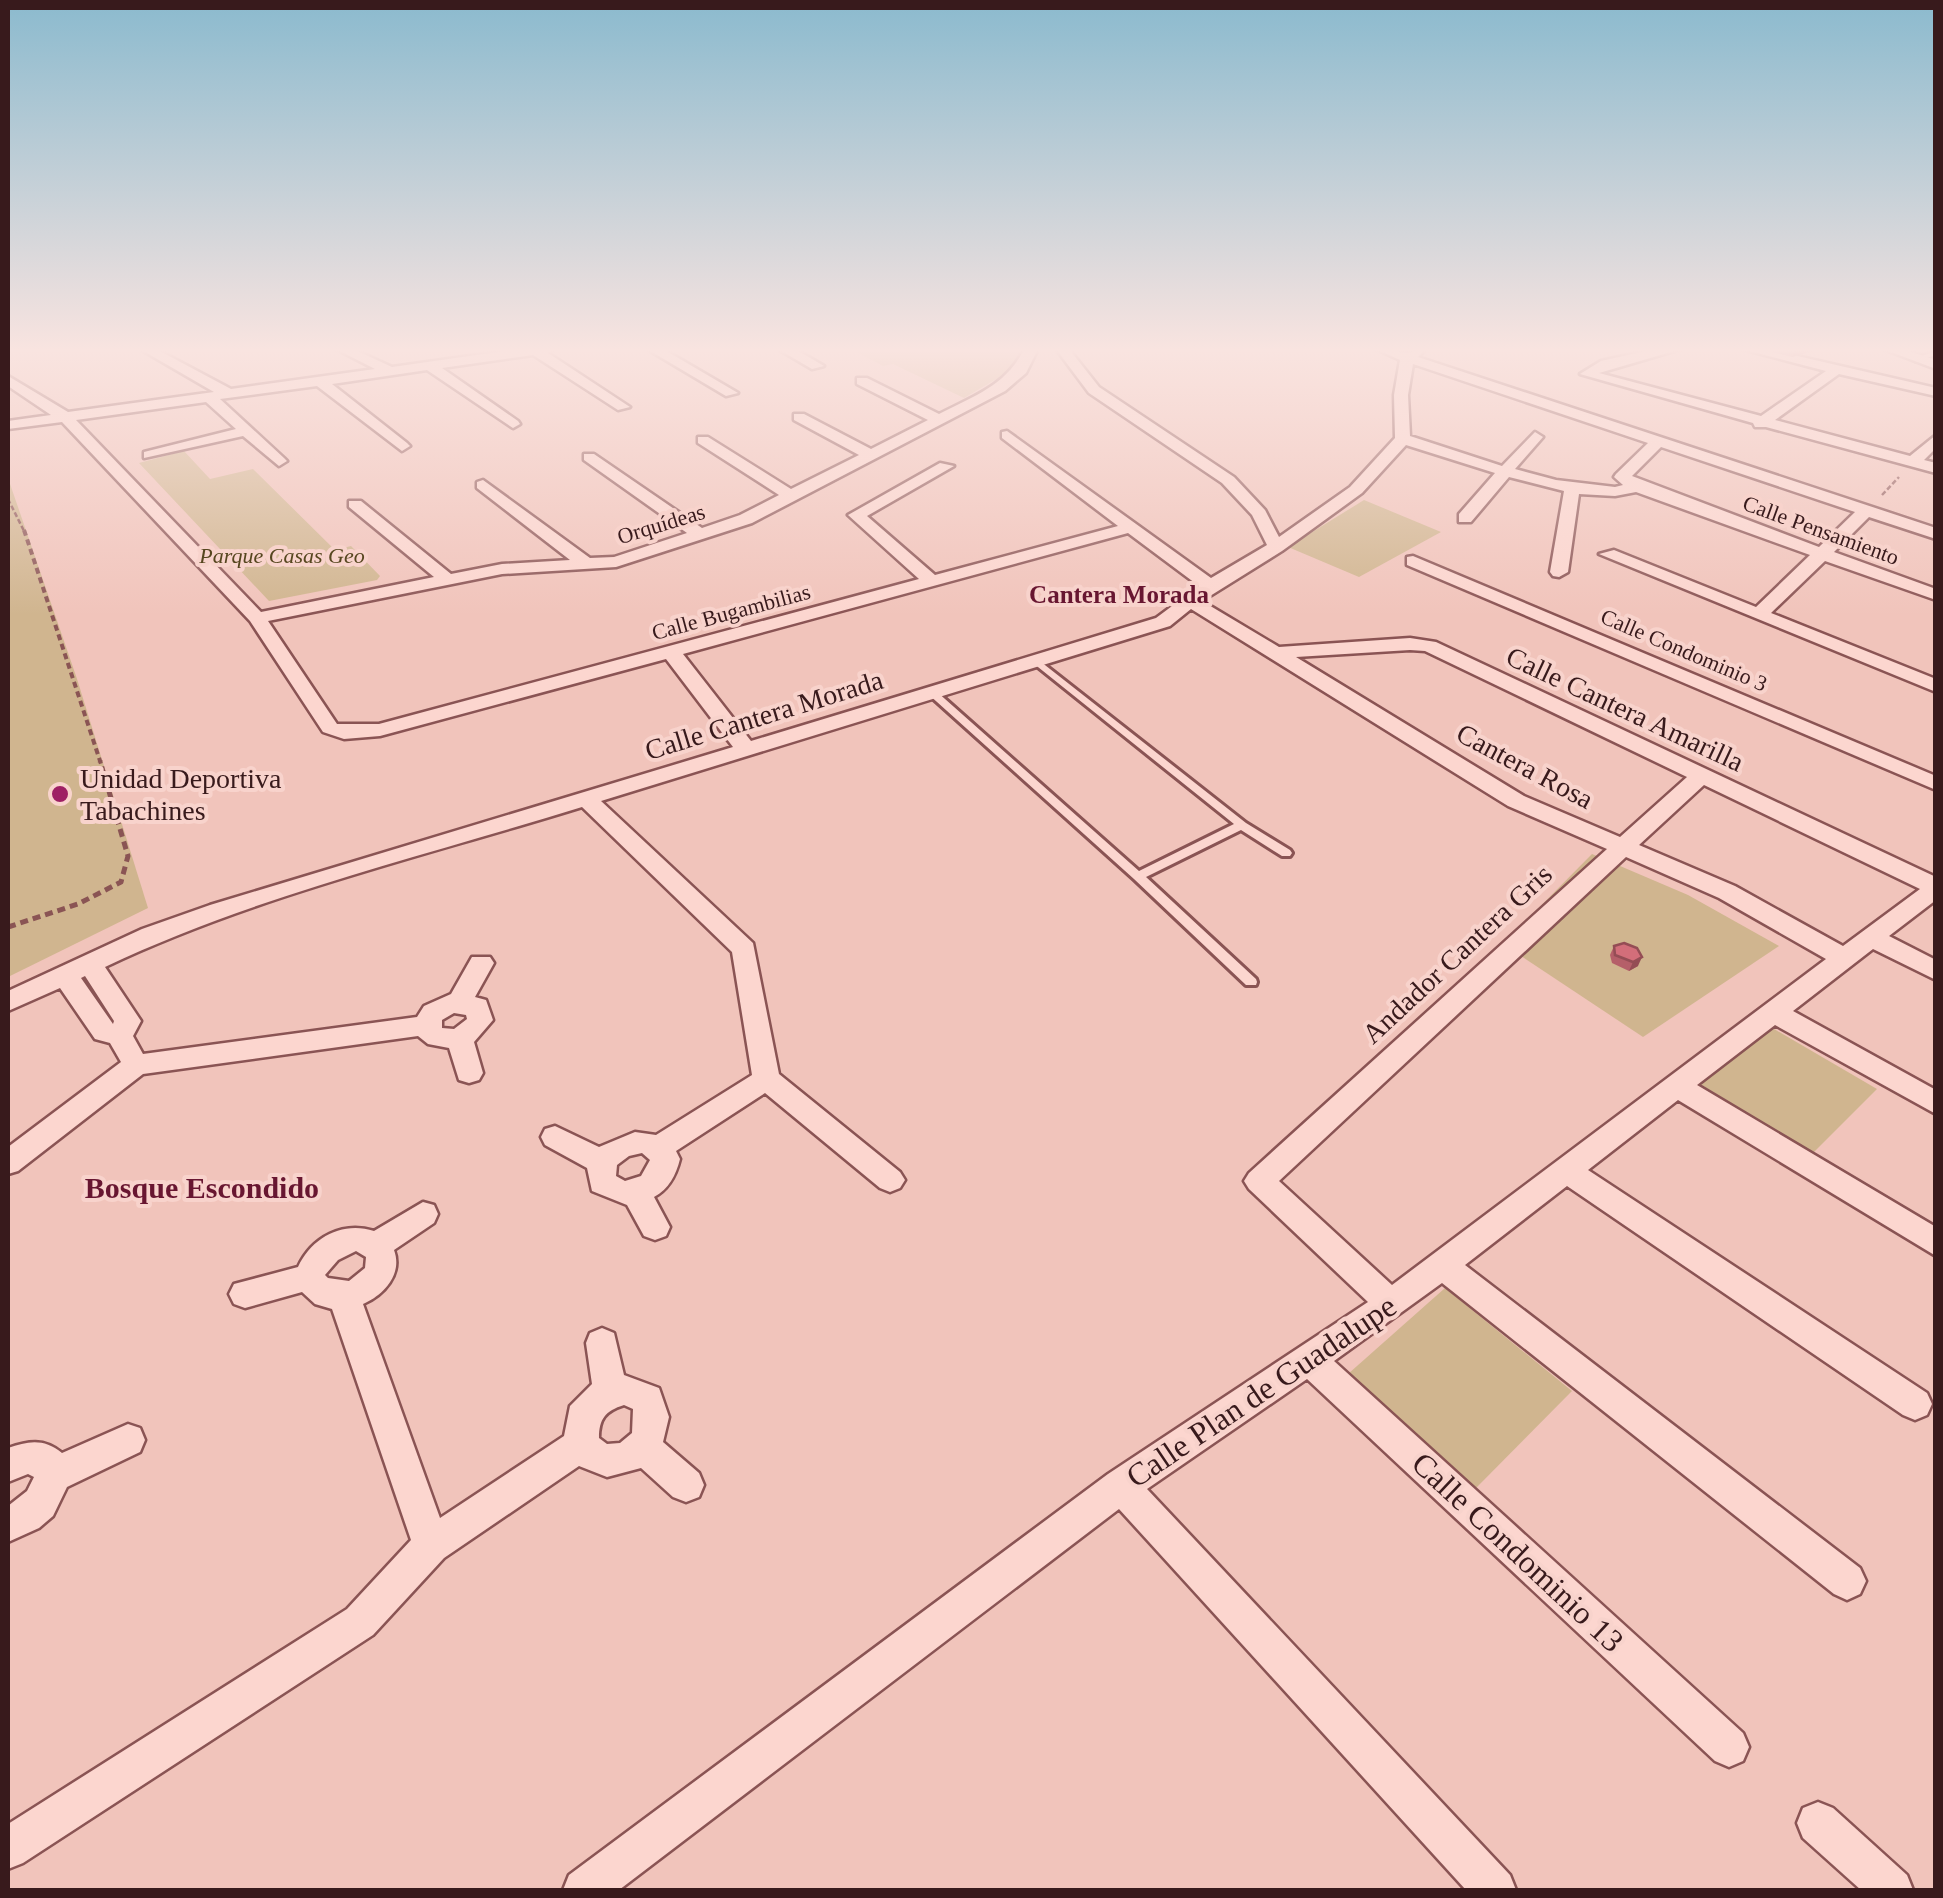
<svg xmlns="http://www.w3.org/2000/svg" width="1943" height="1898" font-family="'Times New Roman',serif">
<style>
.green{fill:#d0b58f}
.lines{fill:none;stroke-linecap:round;stroke-linejoin:round}
.lane-casing{stroke:#8a5454;stroke-width:6}
.street-casing{stroke:#8a5454;stroke-width:5}
.path-far2{stroke:#8a5454;stroke-width:2.5;stroke-dasharray:5 2.5;stroke-linecap:butt}
.path-far1{stroke:#8a5454;stroke-width:4;stroke-dasharray:6 4;stroke-linecap:butt}
.path{stroke:#8a5454;stroke-width:5;stroke-dasharray:8 5;stroke-linecap:butt}
.lane{fill:#fcd6cf;fill-rule:evenodd}
.street{fill:#fcd6cf;fill-rule:evenodd}
.wall{fill:#b55f69}
.shaded-wall{fill:#944d55}
.building{fill:#d36e7a;stroke:#944d55;stroke-width:2.5}
.poi-dot{fill:#9e1f64;stroke:#f8d3cc;stroke-width:4}
.labels{text-anchor:middle;dominant-baseline:central;stroke-width:8;stroke-linejoin:round;paint-order:stroke}
.far-street-label{font-size:22px;fill:#381a1c;stroke:#f8d3cc}
.far-park-label{font-size:22px;font-style:italic;fill:#56461f;stroke:#f8d3cc}
.far-neighbourhood-label{font-size:25px;font-weight:bold;fill:#681631;stroke:#f8d3cc}
.street-label{font-size:28px;fill:#381a1c;stroke:#f8d3cc}
.poi-label{font-size:28px;fill:#381a1c;stroke:#f8d3cc;text-anchor:start}
.neighbourhood-label{font-size:30px;font-weight:bold;fill:#681631;stroke:#f8d3cc}
.near-street-label{font-size:32px;fill:#381a1c;stroke:#f8d3cc}
</style>
<rect width="100%" height="100%" fill="#f1c4bb"/>
<!-- green -->
<g class="green">
<polygon points="851,349 1022,349 1010,371 964,398 893,364 883,366"/>
<polygon points="184,451 210,479 253,469 335,550 351,546 380,576 377,580 269,601 139,463"/>
<polygon points="8,478 77,679 148,908 8,977"/>
<polygon points="1364,500 1441,532 1359,577 1288,547"/>
<polygon points="1592,854 1688,895 1779,946 1643,1037 1503,944"/>
<polygon points="1769,1026 1877,1089 1812,1154 1697,1082"/>
<polygon points="1445,1288 1572,1391 1476,1488 1348,1374"/>
</g>
<g class="lines">
<!-- lane casing -->
<g class="lane-casing">
<g id="lane">
<polygon points="1936,351 1936,355 1916,361 1913,359"/>
<polygon points="1036,658 1246,823 1290,850 1292,853 1290,856 1282,856 1241,830 1146,877 1256,979 1257,982 1256,985 1246,985 1134,879 927,693 932,690 936,691 1139,871 1234,824 1033,663 1033,659"/>
</g>
</g>
<!-- street casing -->
<g class="street-casing">
<g id="street">
<path d="M140 349H156L231 389 375 369 336 349H353L392 367 519 349H555L548 353 630 407 618 410 533 355 442 368 518 421 520 424 513 428 427 370 332 384 407 443 410 446 402 451 317 386 220 399 284 458 287 461 279 466 243 436 144 458V452L236 429 206 402 76 420 261 612 434 577 349 507V501H361L451 574 502 564 570 560 477 488V482L483 480 590 558 614 557 687 533 584 460V454H594L702 528 740 515 779 495 698 443V437H708L791 489 859 455 794 420V414H804L871 449 928 420 857 384V378H867L939 414C972 397 1007 385 1024 349H1038L1026 373 1005 391 752 523 616 567 502 574 268 621 337 724H379L919 579 848 515 940 463 954 466 867 516 935 575 1118 526 1002 438V432L1007 431 1211 578 1267 545 1252 515 1222 483 1089 393 1056 349H1069L1099 387 1234 477 1265 510 1279 537 1350 487 1395 438 1394 395 1400 360 1376 349 1407 353 1426 349 1418 357 1936 528V539L1869 517 1834 552 1936 589V600L1825 561 1771 613 1936 679V692L1599 554 1614 550 1756 607 1810 555 1636 492 1615 496 1579 494 1568 572 1559 577 1553 576 1550 572 1564 491 1509 477 1471 522H1459V514L1495 473 1406 445 1362 493 1282 551 1202 601 1279 647 1410 638 1436 642 1936 877V900L1889 936 1936 960V980L1873 949 1793 1011 1936 1090V1114L1775 1025 1697 1085 1936 1227V1256L1678 1100 1588 1170 1927 1393 1932 1404 1927 1415 1915 1420 1903 1415 1567 1186 1465 1265 1860 1568 1866 1581 1860 1594 1847 1600 1834 1594 1442 1283 1334 1361 1743 1733 1749 1747 1743 1761 1729 1767 1715 1761 1307 1379 1147 1489 1510 1875 1516 1890H1466L1119 1509 619 1890H563L569 1875 1108 1474 1368 1302 1249 1189 1244 1181 1249 1173 1607 849 1508 806 1191 609 1170 626 601 801 753 943 779 1074 900 1172 905 1180 900 1188 890 1192 880 1188 765 1093 676 1151 680 1159C676 1175 669 1189 654 1197L670 1227 666 1236 655 1240 644 1236 627 1205 592 1191 587 1168 545 1145 541 1137 545 1129 555 1126 599 1147 635 1132 656 1135 752 1075 732 952 582 807C424 856 254 896 105 967L141 1021 133 1036 143 1054 417 1017 424 1006 451 994 472 957H490L494 963 475 997 486 1000 493 1020 474 1042 483 1073 479 1080 469 1083 459 1080 449 1048 428 1044 418 1036 143 1074 18 1171 8 1174V1147L121 1062 110 1043 95 1039 60 988 8 1011V991L142 929 210 905 733 747 666 659 380 736 344 739 323 732 250 621 62 422 8 429V421L51 415 8 386V376L68 412 214 392ZM1413 364 1648 443 1616 474 1614 477 1623 485 1615 487 1556 480 1515 469 1543 437 1535 432 1502 466 1410 436 1408 395ZM1661 447 1855 512 1819 547 1632 476ZM1128 533 1199 586 1156 618 751 741 683 654ZM1410 650 1425 651 1687 777 1620 837 1524 796 1296 657ZM1704 785 1920 889 1843 946 1735 886 1639 845ZM1626 857 1719 898 1826 959 1392 1285 1279 1181ZM85 976 114 1021 113 1024 81 978ZM454 1013 466 1015 467 1019 454 1029 442 1028V1020ZM642 1153 650 1160 641 1176 625 1181 616 1176 617 1165 629 1156Z"/>
<polygon points="647,349 663,349 738,393 726,396"/>
<polygon points="778,349 795,349 824,366 812,369"/>
<polygon points="1655,349 1681,349 1599,373 1761,416 1826,371 1742,349 1767,349 1936,388 1936,396 1839,374 1775,420 1910,456 1936,435 1936,448 1924,460 1936,463 1936,473 1766,427 1755,427 1753,423 1580,374 1601,361"/>
<polygon points="1883,349 1903,349 1936,360 1936,369"/>
<polygon points="1413,556 1936,776 1936,790 1407,565 1407,557"/>
<path d="M423 1202 434 1205 438 1214 434 1223 394 1250C403 1274 384 1295 363 1304L440 1518 564 1436 570 1406 592 1384 586 1343 590 1333 602 1328 614 1333 624 1375 659 1388 669 1417 663 1442 699 1473 704 1485 699 1497 686 1502 673 1497 641 1468 607 1477 579 1466 444 1558 373 1635 23 1863 8 1869V1824L347 1609 411 1540 332 1309 315 1304 302 1292 245 1308 234 1304 229 1294 234 1284 298 1267C312 1237 343 1221 374 1231ZM356 1251 366 1257 365 1268 349 1281 328 1278 325 1275 338 1260ZM624 1405 633 1409 632 1433 620 1443 607 1444 599 1438C599 1419 605 1411 624 1405Z"/>
<path d="M128 1424 140 1428 145 1440 140 1452 67 1487 53 1516 39 1528 8 1542V1506L27 1491 34 1477 28 1474 8 1482V1448C28 1441 44 1438 62 1453Z"/>
<polygon points="1818,1802 1833,1808 1907,1875 1913,1890 1861,1890 1803,1838 1797,1823 1803,1808"/>
</g>
</g>
<!-- path-far2 -->
<g class="path-far2">
<polyline points="1882,495 1899,477"/>
<polyline points="8,499 25,533"/>
</g>
<!-- path-far1 -->
<polyline class="path-far1" points="24,530 101,764"/>
<!-- path -->
<polyline class="path" points="8,927 78,904 121,882 128,856 100,761"/>
<!-- lane -->
<use href="#lane" class="lane"/>
<!-- street -->
<use href="#street" class="street"/>
</g>
<!-- wall -->
<g class="wall">
<polygon points="1760,349 1819,349 1792,357"/>
<polygon points="1614,946 1638,966 1629,971 1612,963 1610,955"/>
</g>
<!-- shaded-wall -->
<g class="shaded-wall">
<polygon points="1795,349 1819,349 1792,357"/>
<polygon points="1642,957 1638,966 1629,971 1633,962"/>
</g>
<!-- building -->
<polygon class="building" points="1624,943 1637,948 1642,957 1633,962 1615,955 1614,946"/>
<!-- sky -->
<linearGradient id="sky" x2="0" y2="1"><stop stop-color="#8bbace"/><stop offset="0.57" stop-color="#f9e4e0"/><stop offset="1" stop-color="#f9e4e0" stop-opacity="0"/></linearGradient>
<rect width="1943" height="615" fill="url(#sky)"/>
<!-- markers -->
<circle class="poi-dot" cx="60" cy="794" r="10"/>
<g class="labels">
<!-- far-street labels -->
<g class="far-street-label">
<text transform="translate(661 524) rotate(-17)">Orquídeas</text>
<text transform="translate(1821 530) rotate(20)">Calle Pensamiento</text>
<text transform="translate(731 612) rotate(-15)">Calle Bugambilias</text>
<text transform="translate(1684 650) rotate(23)">Calle Condominio 3</text>
</g>
<!-- far-park labels -->
<g class="far-park-label">
<text x="282" y="555">Parque Casas Geo</text>
</g>
<!-- far-neighbourhood labels -->
<g class="far-neighbourhood-label">
<text x="1119" y="594">Cantera Morada</text>
</g>
<!-- street labels -->
<g class="street-label">
<text transform="translate(1625 709) rotate(25)">Calle Cantera Amarilla</text>
<text transform="translate(764 715) rotate(-17)">Calle Cantera Morada</text>
<text transform="translate(1525 766) rotate(28)">Cantera Rosa</text>
<text transform="translate(1457 954) rotate(-43)">Andador Cantera Gris</text>
</g>
<!-- poi labels -->
<g class="poi-label">
<text x="80" y="778">Unidad Deportiva<tspan x="80" dy="32">Tabachines</tspan></text>
</g>
<!-- neighbourhood labels -->
<g class="neighbourhood-label">
<text x="202" y="1187">Bosque Escondido</text>
</g>
<!-- near-street labels -->
<g class="near-street-label">
<text transform="translate(1261 1391) rotate(-34)">Calle Plan de Guadalupe</text>
<text transform="translate(1518 1552) rotate(43)">Calle Condominio 13</text>
</g>
</g>
<!-- border -->
<rect width="1943" height="1898" fill="none" stroke="#381a1c" stroke-width="20"/>
</svg>
